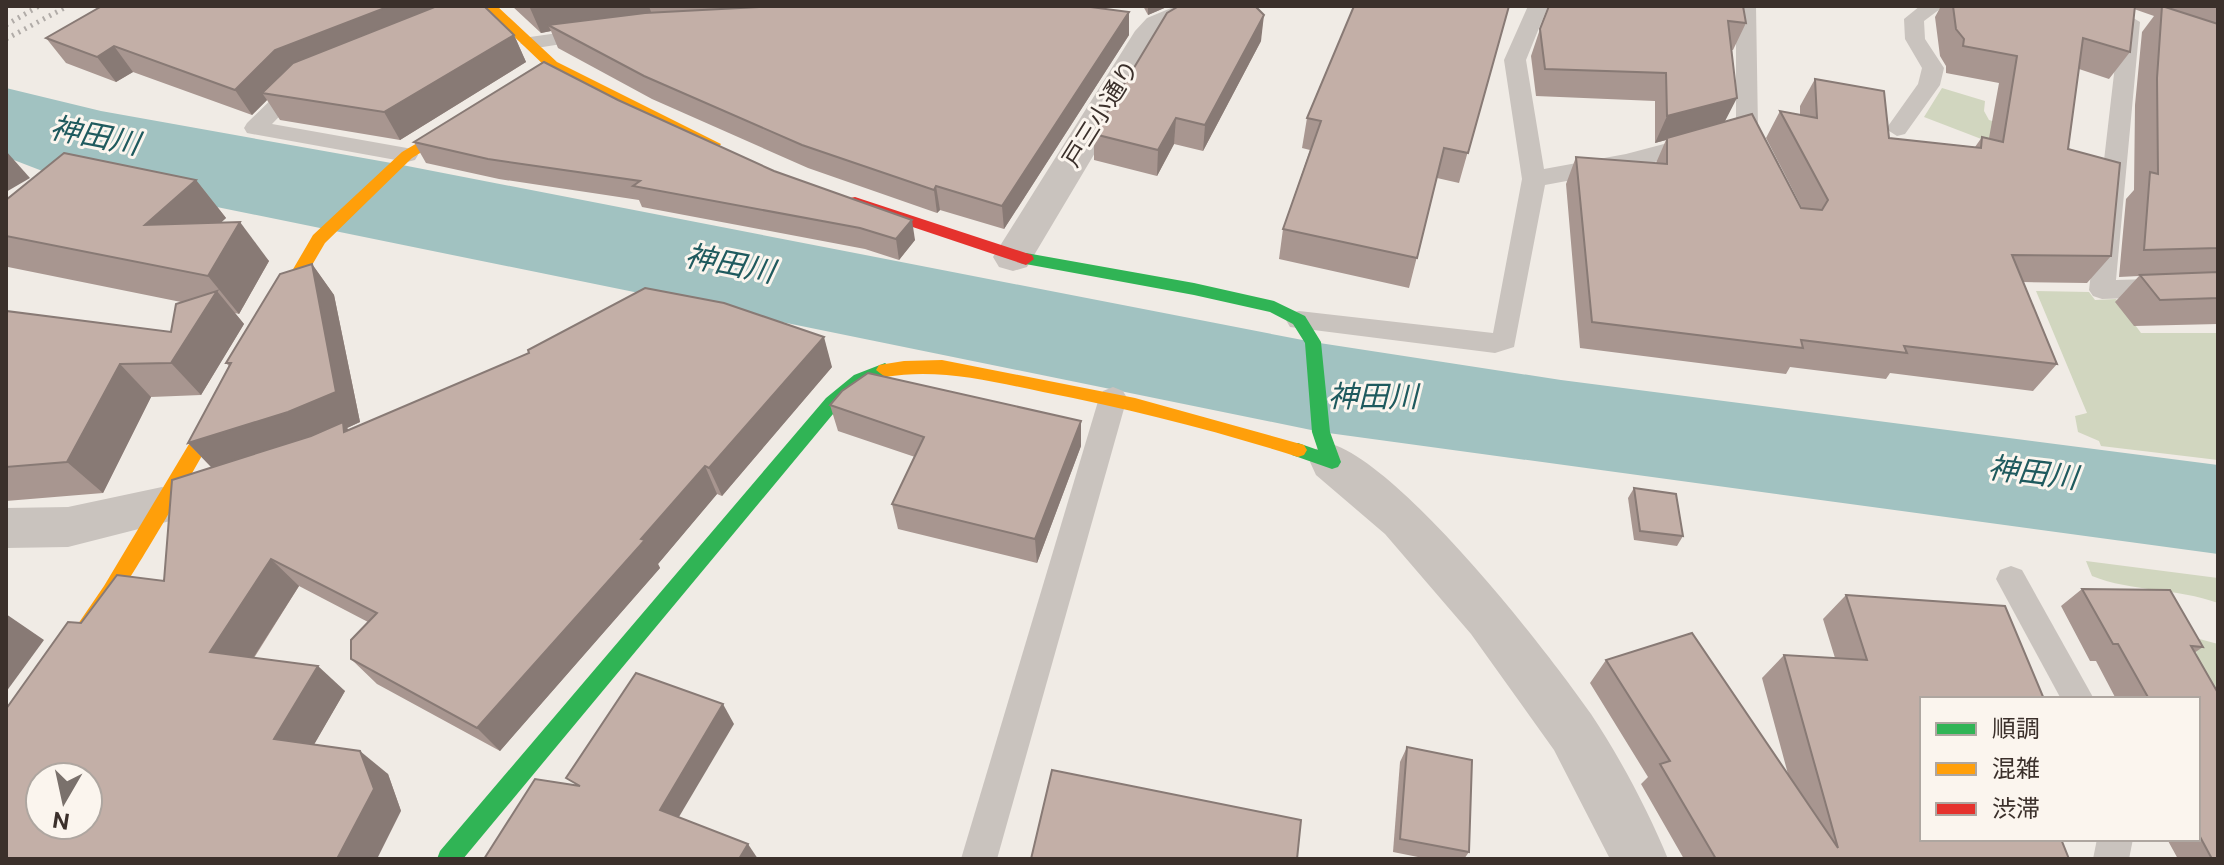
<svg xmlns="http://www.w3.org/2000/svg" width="2224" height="865" font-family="'Public Sans','Noto Sans JP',sans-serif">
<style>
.green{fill:#d1d6bf}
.water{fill:#a1c2c1}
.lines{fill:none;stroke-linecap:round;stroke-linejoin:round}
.lane{fill:#c9c3be;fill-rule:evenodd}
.street{fill:#c9c3be;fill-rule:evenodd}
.fast{fill:#30b455;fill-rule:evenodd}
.slow{fill:#ff9f0a;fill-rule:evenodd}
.jam{fill:#e5322d;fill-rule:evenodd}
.rail{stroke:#b1aca8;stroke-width:5;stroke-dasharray:2 5;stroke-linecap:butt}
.wall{fill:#a89690}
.shaded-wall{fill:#887a75}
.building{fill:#c3afa7;stroke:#887a75;stroke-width:2;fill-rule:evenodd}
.labels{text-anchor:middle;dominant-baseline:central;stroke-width:6;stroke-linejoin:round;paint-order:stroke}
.far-street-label{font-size:24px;fill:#3b302b;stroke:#fbf5ee}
.water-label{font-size:30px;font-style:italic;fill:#1f5a5e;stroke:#fbf5ee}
</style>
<rect width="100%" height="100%" fill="#f0ebe5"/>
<!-- green -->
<g class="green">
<polygon points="1942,88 1985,101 1984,111 1989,120 2025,131 2023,155 1924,117"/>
<polygon points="2036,291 2089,292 2095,300 2116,299 2141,333 2218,333 2218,460 2101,446 2099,441 2078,432 2075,416 2087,413"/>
<path d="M2086 561 2218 578V603C2177 588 2132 592 2092 576Z"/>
<polygon points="2192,637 2218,644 2218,710 2206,687"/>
</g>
<!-- water -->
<polygon class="water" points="6,88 101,111 397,164 1313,342 1561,380 2218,465 2218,554 1321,432 45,172 6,157"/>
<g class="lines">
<!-- lane -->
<g class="lane">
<polygon points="1528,6 1548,6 1526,60 1544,169 1626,154 1736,125 1736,6 1756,6 1758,129 1755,134 1626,170 1545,185 1514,347 1495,353 1290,327 1286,320 1290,313 1299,311 1493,333 1522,179 1504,60"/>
<polygon points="1920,6 1944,6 1924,21 1925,39 1944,68 1940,85 1905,134 1897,136 1886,129 1918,84 1922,68 1905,39 1904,19"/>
<polygon points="2130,16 2140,22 2116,280 2218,277 2218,295 2102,299 2093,296 2089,290 2120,22"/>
<polygon points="593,28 600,30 603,34 600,38 530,49 520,43 530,37"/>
<polygon points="299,78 310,85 272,124 407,148 415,150 418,155 415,160 407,162 247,133 244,128 247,123 291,80"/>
<polygon points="1113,387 1123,391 1127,398 997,859 961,859 1099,398 1103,391"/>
<polygon points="2011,566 2022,570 2094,699 2061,699 1996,579 2000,570"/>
<polygon points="2097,839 2133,839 2129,859 2093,859"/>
</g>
<!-- street -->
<g class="street">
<polygon points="1176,6 1232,6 1227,13 1185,24 1164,37 1027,267 1013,271 999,267 993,257 1135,31 1147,18"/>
<path d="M1332 444C1404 468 1545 648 1591 714 1619 756 1649 812 1668 859H1610L1554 750 1471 634 1385 534 1316 475 1310 462 1316 449Z"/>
<polygon points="162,487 178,493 185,506 178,519 68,547 6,548 6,508 68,507"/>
</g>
<!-- fast -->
<g class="fast">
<polygon points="1026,253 1194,283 1274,301 1305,316 1321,342 1330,432 1341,462 1338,467 1332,469 1292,455 1289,450 1292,445 1298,443 1318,450 1312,432 1305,343 1293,324 1270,312 1194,295 1020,263 1018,259"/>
<polygon points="885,363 894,370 891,375 866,385 838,408 463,859 437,859 440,851 826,398 854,375"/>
</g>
<!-- slow -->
<g class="slow">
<polygon points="482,6 497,6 557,62 721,144 719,147 709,147 547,68"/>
<polygon points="468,113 473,114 473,120 412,158 325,243 278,323 266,323 264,319 313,235 402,152"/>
<path d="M942 360 1135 398 1304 445 1307 450 1304 455 1298 457C1214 430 1129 409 1043 392 990 381 939 368 885 377L876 370 879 365 904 361Z"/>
<path d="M225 392 234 399C216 431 108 626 88 633L81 630 78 624 104 586 219 394Z"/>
</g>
<!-- jam -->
<polygon class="jam" points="855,197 1032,255 1034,259 1026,265 850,206 850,198"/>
<!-- rail -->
<g class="rail">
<polyline points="6,25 39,6"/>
<polyline points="6,39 68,6"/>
</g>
</g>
<!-- wall -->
<g class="wall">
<polygon points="512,6 1018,6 1129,35 1004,229 940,210 937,213 808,168 652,99 558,48 551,31 541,33"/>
<polygon points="1143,6 1169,6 1148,15"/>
<polygon points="1509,6 1459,183 1437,178 1409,288 1279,259 1283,229 1310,150 1302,148 1307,118"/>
<polygon points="1743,6 1746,23 1733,50 1731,50 1725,122 1802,208 1766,138 1780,111 1800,115 1800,106 1815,79 1889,138 1975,147 1982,137 1989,138 1999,83 1946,73 1946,66 1940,56 1935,17 1941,6 2218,6 2218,324 2134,326 2115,302 2139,276 2119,277 2126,199 2134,190 2135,105 2142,32 2154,16 2134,9 2130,52 2109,79 2079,69 2068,149 2111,256 2087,283 2023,282 2057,364 2033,391 1890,373 1886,379 1790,367 1786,374 1580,348 1566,184 1576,157 1656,163 1666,140 1655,143 1655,101 1536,96 1531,56 1540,29"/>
<polygon points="514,35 526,62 400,140 280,120 267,100 252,115 133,72 116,82 66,63 46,38"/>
<polygon points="1261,41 1203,151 1174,144 1157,176 1094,160 1094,134"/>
<polygon points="618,100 915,240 899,260 865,249 642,207 639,200 499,179 426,163 414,142"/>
<polygon points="196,180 226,218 220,223 269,261 239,314 235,313 244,324 201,395 151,397 103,493 6,501 6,311 171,332 181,302 8,267 6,265 6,200"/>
<polygon points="312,264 334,295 360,422 347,428 349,430 832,367 722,496 717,494 658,564 660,568 500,751 377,684 351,659 368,622 299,586 254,658 345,691 314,744 388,774 401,811 81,623 164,581 212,468 188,443 229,366 226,363"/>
<polygon points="830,405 1081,421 1081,446 1037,563 898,529 892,504 915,457 838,431"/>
<polygon points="1634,488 1683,536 1677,546 1634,540 1628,498"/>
<polygon points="2082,589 2203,647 2194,653 2218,859 2178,859 2167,839 2198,839 2198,699 2116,699 2096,661 2090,661 2061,606"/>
<polygon points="1846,595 1922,699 2069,859 1684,859 1641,784 1648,777 1590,683 1606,660 1788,774 1762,678 1784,655 1835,658 1823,619"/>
<polygon points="1407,747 1469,852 1464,859 1428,859 1393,852 1400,762"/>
</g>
<!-- shaded-wall -->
<g class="shaded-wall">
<polygon points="390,6 465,6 262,93 267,100 252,115 235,90 275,50"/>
<polygon points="543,6 649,6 653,18 548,25 551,31 541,33 530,8"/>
<polygon points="1148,6 1169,6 1148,15"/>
<polygon points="1129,12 1129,35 1004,229 1002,206"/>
<polygon points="1264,15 1261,41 1203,151 1205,125"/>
<polygon points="514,35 526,62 400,140 384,112"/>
<polygon points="114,46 133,72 116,82 97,57"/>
<polygon points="1737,98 1723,125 1667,138 1666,140 1655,143 1667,116"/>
<polygon points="1176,118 1174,144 1157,176 1158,150"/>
<polygon points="6,151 30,178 6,192"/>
<polygon points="196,180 226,218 177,263 145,225"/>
<polygon points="936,186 940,210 937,213 934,190"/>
<polygon points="912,220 915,240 899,260 896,239"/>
<polygon points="240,222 269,261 239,314 208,276"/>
<polygon points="312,264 334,295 360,422 347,428 366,451 217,473 188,443"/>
<polygon points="217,291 244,324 201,395 171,363"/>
<polygon points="824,337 832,367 722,496 709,468"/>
<polygon points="120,364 151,397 103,493 67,462"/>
<polygon points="1081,421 1081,446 1037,563 1035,539"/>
<polygon points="705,466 717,494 658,564 660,568 500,751 477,728 641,539"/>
<polygon points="271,559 299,586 241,677 210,652"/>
<polygon points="6,614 44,640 6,692"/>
<polygon points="318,666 345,691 304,762 274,739"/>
<polygon points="723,704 734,724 673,827 660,810"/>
<polygon points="360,751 388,774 401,811 377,859 337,859"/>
<polygon points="748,844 758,859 739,859"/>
</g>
<!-- building -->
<g class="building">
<polygon points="102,6 390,6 275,50 235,90 114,46 97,57 46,38"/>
<polygon points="437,6 484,6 514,35 384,112 262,93 293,63"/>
<polygon points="780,6 1083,6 1129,12 1002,206 936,186 934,190 802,145 644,76 548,25 645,13"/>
<polygon points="1179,6 1255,6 1264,15 1205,125 1176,118 1158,150 1094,134 1167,13"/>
<polygon points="1354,6 1509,6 1468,153 1444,148 1417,258 1283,229 1321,121 1307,118"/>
<polygon points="1549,6 1743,6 1746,23 1728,21 1737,98 1667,116 1666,73 1545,69 1540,29"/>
<polygon points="1953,6 2135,6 2130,52 2083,38 2068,149 2120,163 2111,256 2012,255 2057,364 1904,346 1907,353 1801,340 1803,348 1592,322 1576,157 1667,164 1667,138 1752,114 1801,208 1822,210 1828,200 1780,111 1817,118 1815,79 1884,91 1889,138 1981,148 1982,137 2003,142 2017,56 1963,46 1964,39 1956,29"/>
<polygon points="2162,6 2218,24 2218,248 2144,250 2150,172 2158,174 2157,78"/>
<polygon points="544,62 618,100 774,171 912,220 896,239 860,228 633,186 640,181 488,159 414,142"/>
<polygon points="64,153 196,180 145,225 240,222 208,276 6,236 6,200"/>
<polygon points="312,264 336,392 288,412 188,443 231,363 226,363 280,274"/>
<polygon points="2218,272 2218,298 2160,300 2140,275"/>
<path d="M645 288 724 303 824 337 709 468 705 466 641 539 645 540 477 728 351 659V640L377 613 271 559 210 652 318 666 274 739 360 751 374 789 337 859H6V709L68 622 81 623 117 575 164 581 172 480 311 436 343 422 344 432 529 353 528 350ZM40 777H88V825H40Z"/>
<polygon points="217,291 171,363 120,364 67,462 6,467 6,311 171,332 176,304"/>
<polygon points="868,373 1081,421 1035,539 892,504 924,437 830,405 842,391"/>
<polygon points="1634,488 1676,494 1683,536 1640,531"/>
<polygon points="2082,589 2170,590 2203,647 2191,646 2218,693 2218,859 2212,859 2198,833 2198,699 2149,699 2118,644 2113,644"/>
<polygon points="1846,595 2005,606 2044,699 1922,699 1922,839 2061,839 2069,859 1716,859 1660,764 1670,761 1606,660 1692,633 1838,848 1784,655 1867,660"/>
<polygon points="636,673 723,704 660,810 748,844 739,859 484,859 535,779 580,786 566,778"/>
<polygon points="1407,747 1472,760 1469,852 1400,839"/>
<polygon points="1052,770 1301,820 1297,859 1031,859"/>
</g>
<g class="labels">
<!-- far-street labels -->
<g class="far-street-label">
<text transform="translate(1100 113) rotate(-58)">戸三小通り</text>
</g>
<!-- water labels -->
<g class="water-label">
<text transform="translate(95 135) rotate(11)">神田川</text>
<text transform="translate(730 263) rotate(11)">神田川</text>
<text x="1373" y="396">神田川</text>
<text transform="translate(2033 472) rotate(7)">神田川</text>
</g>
</g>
<!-- border -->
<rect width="2224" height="865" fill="none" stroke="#3b302b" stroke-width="16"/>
<!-- legend -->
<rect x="1920" y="697" width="280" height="144" fill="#fbf5ee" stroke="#aea6a0" stroke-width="2"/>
<rect x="1936" y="723" width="40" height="12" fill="#30b455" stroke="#aea6a0" stroke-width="2"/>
<text x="1992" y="737" font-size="24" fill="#3b302b">順調</text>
<rect x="1936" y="763" width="40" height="12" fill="#ff9f0a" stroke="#aea6a0" stroke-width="2"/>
<text x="1992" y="777" font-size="24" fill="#3b302b">混雑</text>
<rect x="1936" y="803" width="40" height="12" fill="#e5322d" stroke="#aea6a0" stroke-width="2"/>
<text x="1992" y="817" font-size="24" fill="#3b302b">渋滞</text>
<!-- north arrow -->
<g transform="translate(64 801) rotate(189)"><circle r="38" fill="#fbf5ee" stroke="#aea6a0" stroke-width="2"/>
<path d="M0-6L14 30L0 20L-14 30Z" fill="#7a716c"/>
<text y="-12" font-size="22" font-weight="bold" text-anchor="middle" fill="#3b302b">N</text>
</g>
</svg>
